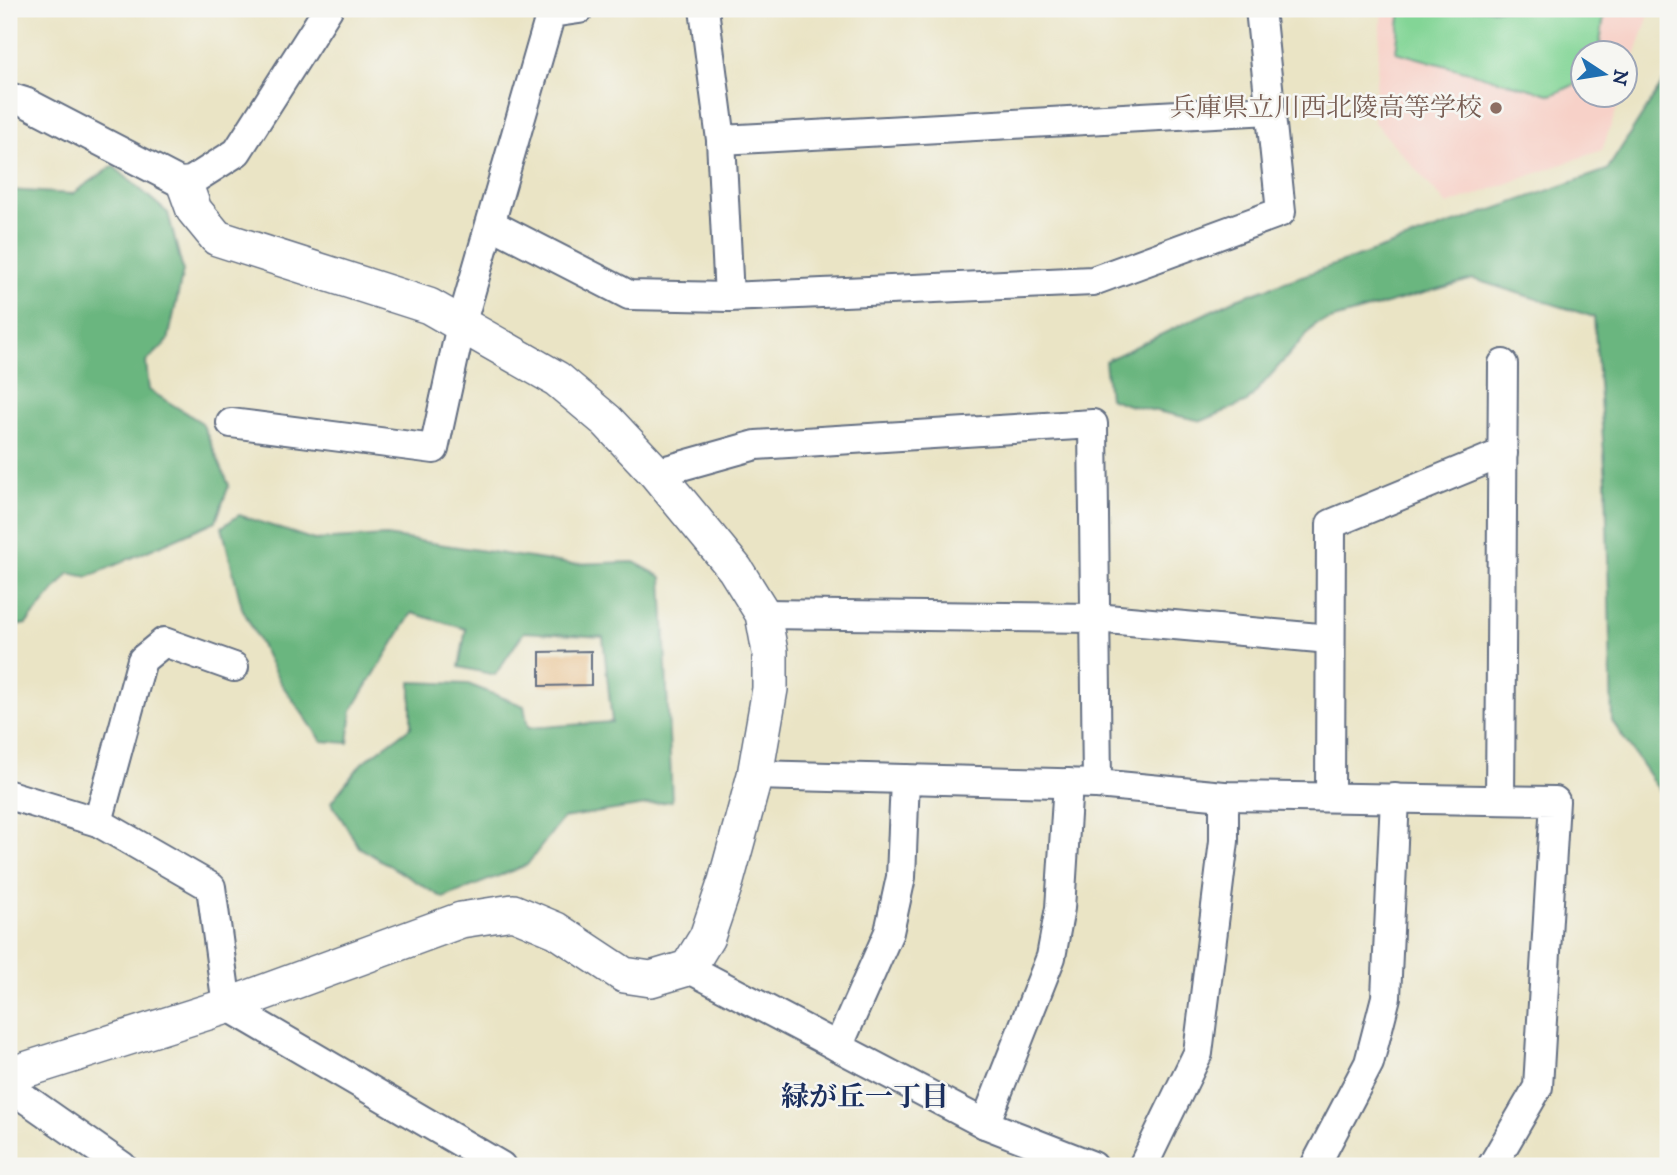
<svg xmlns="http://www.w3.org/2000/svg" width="1677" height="1175" font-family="'IM FELL DW Pica','Noto Serif JP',serif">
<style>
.built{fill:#f7d1c8}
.green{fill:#83d596;stroke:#4f827a;stroke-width:2}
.forest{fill:#6ab67f;stroke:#42726e;stroke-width:2}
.building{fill:#e5b474}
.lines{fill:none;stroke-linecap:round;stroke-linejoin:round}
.minor-casing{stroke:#636e82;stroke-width:32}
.tertiary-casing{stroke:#636e82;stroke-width:38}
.minor{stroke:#fff;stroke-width:28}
.tertiary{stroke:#fff;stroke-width:35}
.education-dot{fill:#8d6e63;stroke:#f6f6f2;stroke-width:2.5}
.labels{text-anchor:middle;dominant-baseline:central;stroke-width:5;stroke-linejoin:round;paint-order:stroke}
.education-label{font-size:26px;fill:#785e54;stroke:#f6f6f2;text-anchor:end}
.neighbourhood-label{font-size:28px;font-weight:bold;fill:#1b2f5e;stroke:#f6f6f2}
</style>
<rect width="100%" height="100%" fill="#f6f6f2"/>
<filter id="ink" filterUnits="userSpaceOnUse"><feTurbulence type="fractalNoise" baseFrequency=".0143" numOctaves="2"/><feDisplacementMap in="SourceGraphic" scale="14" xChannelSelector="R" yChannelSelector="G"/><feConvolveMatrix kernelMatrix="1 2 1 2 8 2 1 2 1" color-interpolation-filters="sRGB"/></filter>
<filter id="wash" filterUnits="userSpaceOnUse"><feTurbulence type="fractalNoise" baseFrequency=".00686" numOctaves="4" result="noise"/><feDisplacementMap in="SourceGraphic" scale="28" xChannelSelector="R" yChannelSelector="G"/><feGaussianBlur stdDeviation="1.57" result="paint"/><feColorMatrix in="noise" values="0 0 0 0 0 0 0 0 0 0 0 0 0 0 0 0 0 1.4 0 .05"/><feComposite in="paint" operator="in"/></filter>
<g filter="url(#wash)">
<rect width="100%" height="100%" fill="#eae4c5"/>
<!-- built -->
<polygon class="built" points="1382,9 1651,9 1625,86 1624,52 1582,52 1582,94 1622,95 1602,150 1447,205 1373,121"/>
<!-- green -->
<polygon class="green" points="1401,9 1605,9 1599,50 1597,52 1582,52 1582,77 1580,82 1552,95 1396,52"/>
<!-- forest -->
<g class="forest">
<polygon points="1668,75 1668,803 1612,721 1606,480 1594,317 1473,279 1316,324 1247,402 1202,421 1128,405 1109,398 1105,361 1236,299 1607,170"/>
<polygon points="113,166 168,213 183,271 168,341 146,362 149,390 202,423 229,485 216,521 88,577 69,573 26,624 9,627 9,190 72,194"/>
<polygon points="239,515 314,540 386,536 570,564 634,562 662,577 672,801 563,818 527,865 443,898 359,847 331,802 362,763 411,727 411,682 468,684 524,706 528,728 612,722 603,637 524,632 495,675 459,667 466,629 412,613 352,710 348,743 322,741 280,682 242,608 222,527"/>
</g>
<g id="blocks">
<!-- building -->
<polygon class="building" points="591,651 591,685 540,686 540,652"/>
</g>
</g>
<g filter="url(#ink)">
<use href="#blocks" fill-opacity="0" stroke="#636e82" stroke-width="2"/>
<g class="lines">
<!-- minor casing -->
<g class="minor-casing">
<g id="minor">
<polyline points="704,9 721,140 729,297"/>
<polyline points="9,97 25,102 185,185 237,152 328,9"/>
<polyline points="721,140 1270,110"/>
<polyline points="491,224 629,295 729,297 1093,281 1281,212 1260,9"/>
<polyline points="231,423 434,449 461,325 551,13 579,9"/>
<polyline points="656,473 756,445 1093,424 1097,784"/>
<polyline points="763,614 1096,618 1330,639"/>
<polyline points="755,775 1097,784 1224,796 1555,801 1538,1087 1492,1166"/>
<polyline points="9,795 98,822 211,887 227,1006 501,1166"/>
<polyline points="1330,797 1331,524 1503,453"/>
<polyline points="1500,800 1503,364"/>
<polyline points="98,822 142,660 164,642 234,667"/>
<polyline points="688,968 985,1124 1093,1166"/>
<polyline points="838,1047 889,932 901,877 905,779"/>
<polyline points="9,1087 122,1166"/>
<polyline points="985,1124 1051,957 1060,908 1068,783"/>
<polyline points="1143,1166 1198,1053 1224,841 1224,796"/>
<polyline points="1315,1166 1369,1063 1386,997 1395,798"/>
</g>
</g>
<!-- tertiary casing -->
<g class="tertiary-casing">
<polyline id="tertiary" points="9,1075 227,1006 461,920 513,912 556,930 624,975 651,979 688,968 707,937 726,881 755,775 770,689 770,652 763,614 735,569 656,473 607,421 557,379 429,306 217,238 194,210 185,185"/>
</g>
<!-- minor -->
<use href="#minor" class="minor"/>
<!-- tertiary -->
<use href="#tertiary" class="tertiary"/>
</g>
</g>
<!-- markers -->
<circle class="education-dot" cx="1496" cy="108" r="7"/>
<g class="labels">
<!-- education labels -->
<g class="education-label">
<text x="1482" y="108">兵庫県立川西北陵高等学校</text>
</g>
<!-- neighbourhood labels -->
<g class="neighbourhood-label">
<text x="865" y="1097">緑が丘一丁目</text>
</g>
</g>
<!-- margin -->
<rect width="1677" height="1175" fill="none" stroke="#f6f6f2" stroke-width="35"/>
<!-- north arrow -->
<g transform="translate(1604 74) rotate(102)"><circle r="33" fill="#f6f6f2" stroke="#9ea6b7" stroke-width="2"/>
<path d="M0-5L12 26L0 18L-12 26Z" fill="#1f6fb2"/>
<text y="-10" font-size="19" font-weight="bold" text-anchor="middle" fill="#1b2f5e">N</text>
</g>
</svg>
